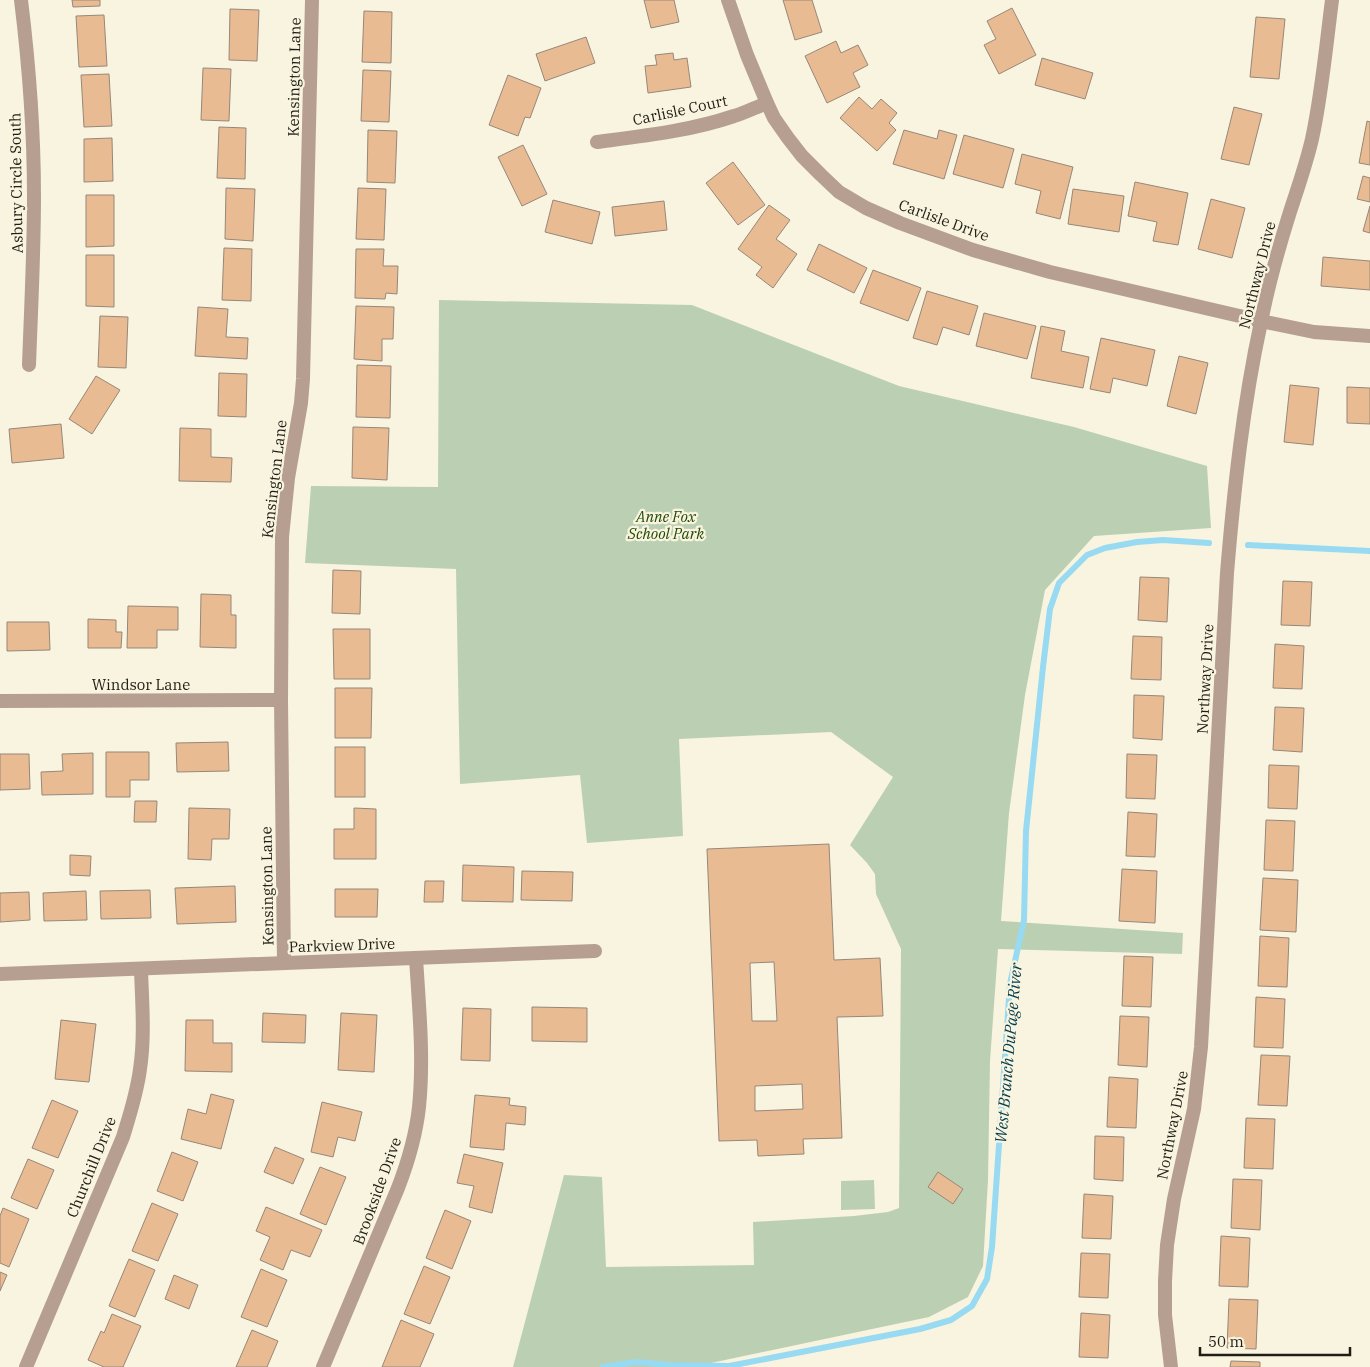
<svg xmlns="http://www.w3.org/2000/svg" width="1370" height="1367" font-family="'IBM Plex Serif',serif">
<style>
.green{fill:#bbd0b3}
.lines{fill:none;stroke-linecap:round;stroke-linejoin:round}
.stream{stroke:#97daf2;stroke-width:6}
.building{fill:#e8bb92;stroke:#97877a;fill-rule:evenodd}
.minor{stroke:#b69f91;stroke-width:14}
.labels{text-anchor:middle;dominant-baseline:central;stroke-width:4.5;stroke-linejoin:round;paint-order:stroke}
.street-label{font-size:15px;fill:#1f1d16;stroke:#f9f4df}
.park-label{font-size:15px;font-style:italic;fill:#1f4905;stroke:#f9f4df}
.water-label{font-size:16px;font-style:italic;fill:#003c4d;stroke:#f9f4df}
</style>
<rect width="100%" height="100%" fill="#f9f4df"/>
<!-- green -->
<g class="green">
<polygon points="439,300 692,305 899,386 1074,427 1207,466 1211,528 1094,536 1045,590 1025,695 1009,813 1001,921 1183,933 1182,954 998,949 990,1061 988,1180 983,1266 968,1297 929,1317 692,1367 513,1367 564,1175 602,1177 606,1267 754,1265 753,1222 854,1216 888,1212 899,1208 901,949 876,894 875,874 867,863 850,845 893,777 831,732 679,739 683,836 587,843 580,775 460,784 456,569 305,563 311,486 438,487"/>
<polygon points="874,1180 875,1209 841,1210 841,1181"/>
</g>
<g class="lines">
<!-- stream -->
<g class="stream">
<polyline points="1248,545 1370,551"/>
<polyline points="603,1367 636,1362 670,1365 729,1366 920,1329 951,1320 972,1306 987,1279 992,1247 1010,984 1024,920 1026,831 1043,667 1050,609 1059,583 1087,555 1105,548 1137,542 1163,540 1209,543"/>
</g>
</g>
<!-- building -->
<g class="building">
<polygon points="72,0 100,0 100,6 73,7"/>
<polygon points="644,0 674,0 679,22 651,28"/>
<polygon points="783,0 812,0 822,32 795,40"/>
<polygon points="1012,8 1036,55 999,74 984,45 996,39 987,21"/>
<polygon points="230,9 259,10 257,61 229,60"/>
<polygon points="364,11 392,12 391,63 362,62"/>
<polygon points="104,15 107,66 79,67 76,16"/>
<polygon points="1256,17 1285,19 1279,79 1250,77"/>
<polygon points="586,37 595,63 545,81 536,54"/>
<polygon points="836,41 841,53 858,45 868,65 853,73 860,87 827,103 805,56"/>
<polygon points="673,53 674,60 687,58 691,87 648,93 645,66 657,65 655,55"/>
<polygon points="1042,58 1093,73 1085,99 1035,85"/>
<polygon points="203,68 231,69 229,121 201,120"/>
<polygon points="363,70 391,71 389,122 361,121"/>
<polygon points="109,74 112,126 84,127 81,75"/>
<polygon points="508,75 541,88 530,118 525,117 518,136 489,125"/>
<polygon points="859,97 872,109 881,99 897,113 889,123 896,130 877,151 840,118"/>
<polygon points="1234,107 1262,114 1249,165 1221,159"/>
<polygon points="1367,121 1370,122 1370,165 1359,163"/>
<polygon points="219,127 246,128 245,179 217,178"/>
<polygon points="368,130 397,131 395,183 367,182"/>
<polygon points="904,130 937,139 939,130 957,135 944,179 893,164"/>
<polygon points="964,135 1014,149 1003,188 953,174"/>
<polygon points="112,138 113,181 84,182 84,139"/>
<polygon points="523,145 547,194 522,206 498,157"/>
<polygon points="1022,154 1073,167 1060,219 1036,213 1041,191 1015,184"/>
<polygon points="733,162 765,205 738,225 706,183"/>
<polygon points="1363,176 1370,178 1370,202 1357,199"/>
<polygon points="1135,182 1188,193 1178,245 1153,241 1157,222 1128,216"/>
<polygon points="226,188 255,189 253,241 225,239"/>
<polygon points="358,188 386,189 384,240 356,239"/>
<polygon points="1073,189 1124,196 1119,232 1068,224"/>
<polygon points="86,195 114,195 114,246 86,247"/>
<polygon points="1211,199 1245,208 1232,258 1198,249"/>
<polygon points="553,200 600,212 592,244 545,232"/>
<polygon points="664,201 667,230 615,236 612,207"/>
<polygon points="769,205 790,220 776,239 797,254 773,288 756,275 762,267 738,249"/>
<polygon points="1370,206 1370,233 1363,231"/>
<polygon points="819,244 867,268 854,293 807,270"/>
<polygon points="224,248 252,249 251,301 222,300"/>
<polygon points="356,249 384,249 383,266 398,266 397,294 386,293 385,299 355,298"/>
<polygon points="86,255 114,255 114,307 86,306"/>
<polygon points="1323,257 1370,261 1370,290 1321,286"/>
<polygon points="873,270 921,288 908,321 860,303"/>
<polygon points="927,291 978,306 969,335 943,327 937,345 913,338"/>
<polygon points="356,306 394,307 393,339 382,339 382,361 354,359"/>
<polygon points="198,307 228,309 226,337 248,338 247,359 195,356"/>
<polygon points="984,313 1036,326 1027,359 976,346"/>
<polygon points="100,316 128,317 126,368 98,367"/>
<polygon points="1041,326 1065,331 1061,351 1089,357 1083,388 1031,378"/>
<polygon points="1101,338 1155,350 1147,386 1113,378 1110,393 1090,389"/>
<polygon points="1179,356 1208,363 1196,414 1167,406"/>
<polygon points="357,365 391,366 390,418 356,417"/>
<polygon points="219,373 247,374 246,417 218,416"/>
<polygon points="96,376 120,390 92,434 69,419"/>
<polygon points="1290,385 1319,388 1313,445 1284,442"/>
<polygon points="1347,387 1370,388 1370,424 1347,423"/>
<polygon points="61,424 64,458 12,463 9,429"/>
<polygon points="353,427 389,428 387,480 352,478"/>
<polygon points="180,428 211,429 211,457 232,458 231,482 179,481"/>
<polygon points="333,570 361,571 360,614 332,613"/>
<polygon points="1140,577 1169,578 1167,622 1138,620"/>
<polygon points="1283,581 1312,582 1310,626 1281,625"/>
<polygon points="201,594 231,595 231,615 236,615 236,648 200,647"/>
<polygon points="128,606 178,607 178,630 157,630 157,648 127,648"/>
<polygon points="88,619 116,620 116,632 122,632 121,648 88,648"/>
<polygon points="7,622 49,622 50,650 7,651"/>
<polygon points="333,629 370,629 370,679 334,679"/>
<polygon points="1133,636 1162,637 1161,680 1131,679"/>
<polygon points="1275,644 1304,646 1302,689 1273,688"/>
<polygon points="335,688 372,688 371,738 335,738"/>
<polygon points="1134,695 1164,696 1162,740 1133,738"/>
<polygon points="1275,707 1304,708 1302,752 1273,750"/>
<polygon points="228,742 229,771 177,772 176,743"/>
<rect x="335" y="747" width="30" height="50"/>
<polygon points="106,752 149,752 149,780 130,780 130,797 106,797"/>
<polygon points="93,753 93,794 42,795 41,772 63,771 62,754"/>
<polygon points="0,754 29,754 30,789 0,790"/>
<polygon points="1127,754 1157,755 1155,799 1126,798"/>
<polygon points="1269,765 1299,766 1297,809 1268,808"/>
<polygon points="135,801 157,801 156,822 134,822"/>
<polygon points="189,808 230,809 229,839 212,839 211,860 188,859"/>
<polygon points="354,808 376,809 376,859 334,859 334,829 354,829"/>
<polygon points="1128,812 1157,814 1155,857 1126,856"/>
<polygon points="1266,820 1295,821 1293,871 1264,870"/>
<path d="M829 844 834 960 880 958 883 1016 837 1017 842 1138 803 1139 804 1154 758 1156 757 1140 719 1141 707 849ZM774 962 777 1021H752L750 963ZM802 1084 803 1109 755 1111V1086Z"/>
<polygon points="70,855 91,856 90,876 70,875"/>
<polygon points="463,865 514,867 513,902 462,901"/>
<polygon points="1122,869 1157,871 1155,923 1119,921"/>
<polygon points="522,871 573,872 572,901 521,900"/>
<polygon points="1263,878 1298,880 1296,932 1260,930"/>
<polygon points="425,881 444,881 443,902 424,902"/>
<polygon points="235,886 236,922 177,924 175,888"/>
<polygon points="335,889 378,889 377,917 335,917"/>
<polygon points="150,890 151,918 101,919 100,891"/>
<polygon points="86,891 87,920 44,921 43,893"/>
<polygon points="29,892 30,920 0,922 0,893"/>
<polygon points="1260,936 1289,938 1287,987 1258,986"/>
<polygon points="1124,956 1153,957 1151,1007 1122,1006"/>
<polygon points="1256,997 1285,999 1283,1048 1254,1047"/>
<polygon points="532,1007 587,1008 587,1042 532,1041"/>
<polygon points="463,1008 491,1009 490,1061 461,1060"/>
<polygon points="263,1013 306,1015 305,1043 262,1042"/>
<polygon points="341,1013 377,1015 374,1072 338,1070"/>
<polygon points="1120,1016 1149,1017 1147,1067 1118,1065"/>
<polygon points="61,1020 96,1024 89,1082 55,1079"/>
<polygon points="186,1020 213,1020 213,1043 232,1043 232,1072 185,1071"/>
<polygon points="1261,1055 1290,1056 1287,1106 1258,1105"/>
<polygon points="1109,1077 1138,1079 1136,1128 1107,1127"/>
<polygon points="211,1094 234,1100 221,1149 181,1139 188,1109 206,1114"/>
<polygon points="475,1095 510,1098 509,1105 526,1107 525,1125 506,1123 504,1150 470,1147"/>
<polygon points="52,1100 78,1111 58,1158 32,1148"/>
<polygon points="322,1102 362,1112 355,1141 338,1137 333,1157 311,1152"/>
<polygon points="1246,1118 1275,1119 1273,1169 1244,1168"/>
<polygon points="1095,1136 1124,1137 1123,1181 1094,1179"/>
<polygon points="275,1147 304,1159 293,1184 264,1172"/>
<polygon points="172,1152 198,1162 183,1201 157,1191"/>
<polygon points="464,1154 503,1163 492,1213 469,1207 474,1186 457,1183"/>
<polygon points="28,1159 54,1170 37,1209 11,1198"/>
<polygon points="320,1167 346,1177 326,1225 300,1214"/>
<polygon points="938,1172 963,1189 953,1204 928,1187"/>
<polygon points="1233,1179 1262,1180 1260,1230 1231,1228"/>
<polygon points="1084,1194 1113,1196 1111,1239 1082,1238"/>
<polygon points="152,1203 178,1214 158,1261 132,1251"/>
<polygon points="266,1207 322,1230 310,1257 291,1250 283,1270 260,1260 270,1237 256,1231"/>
<polygon points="3,1208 29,1219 9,1267 0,1263 0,1216"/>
<polygon points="445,1210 471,1221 452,1269 426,1258"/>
<polygon points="1221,1236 1250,1238 1248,1287 1219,1286"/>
<polygon points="1081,1253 1110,1254 1108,1298 1079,1297"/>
<polygon points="129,1259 155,1270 135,1317 109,1306"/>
<polygon points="424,1266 450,1277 430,1324 404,1314"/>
<polygon points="261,1269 287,1280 267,1327 241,1317"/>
<polygon points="0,1272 7,1275 0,1291"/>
<polygon points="174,1275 198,1285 189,1309 165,1299"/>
<polygon points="1229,1299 1258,1300 1256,1349 1227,1348"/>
<polygon points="1081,1313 1110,1315 1108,1358 1079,1357"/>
<polygon points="112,1314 141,1326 123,1367 104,1367 88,1360 101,1331 104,1333"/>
<polygon points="401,1320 434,1334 420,1367 382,1367"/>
<polygon points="252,1330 278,1341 267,1367 236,1367"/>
<polygon points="1231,1361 1260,1362 1260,1367 1230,1367"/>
</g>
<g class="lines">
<!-- minor -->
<g class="minor">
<path d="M21 0C29 65 34 132 34 197 34 253 31 309 29 365"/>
<polyline points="728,0 747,55 767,103 774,118 788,138 802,156 821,175 839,192 866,208 900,223 973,250 1050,272 1261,321 1314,332 1370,336"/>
<path d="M597 142C643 136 690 131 734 116 745 113 756 107 767 103"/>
<polyline points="0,701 281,700"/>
<polyline points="284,963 281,700 282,537 288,478 301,403 303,379 312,0"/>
<polyline points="0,974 595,951"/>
<path d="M26 1367 123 1137C130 1114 137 1093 140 1069 145 1036 142 1002 141 969"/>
<path d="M323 1367 398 1188C408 1162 416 1135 419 1107 424 1058 419 1007 416 958"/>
<path d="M1171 1367 1165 1315V1281L1167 1245 1174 1199 1194 1109 1201 1047 1227 573C1234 489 1243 405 1261 322 1268 286 1278 250 1289 215 1297 190 1306 165 1312 139 1322 93 1326 46 1332 0"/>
</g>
</g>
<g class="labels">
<!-- street labels -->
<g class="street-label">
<text transform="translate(294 77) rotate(-89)">Kensington Lane</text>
<text transform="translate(680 110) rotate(-12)">Carlisle Court</text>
<text transform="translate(16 183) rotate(-91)">Asbury Circle South</text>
<text transform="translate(944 220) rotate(20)">Carlisle Drive</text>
<text transform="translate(1257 275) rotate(-76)">Northway Drive</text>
<text transform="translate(274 479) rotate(-83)">Kensington Lane</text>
<text transform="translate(1205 679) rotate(-87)">Northway Drive</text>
<text x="141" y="684">Windsor Lane</text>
<text transform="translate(267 886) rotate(-91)">Kensington Lane</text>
<text transform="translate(342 945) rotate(-2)">Parkview Drive</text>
<text transform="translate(1172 1125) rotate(-79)">Northway Drive</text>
<text transform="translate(91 1167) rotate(-68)">Churchill Drive</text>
<text transform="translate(377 1191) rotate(-70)">Brookside Drive</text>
</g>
<!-- park labels -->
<g class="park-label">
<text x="666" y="516">Anne Fox<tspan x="666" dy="17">School Park</tspan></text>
</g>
<!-- water labels -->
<g class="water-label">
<text transform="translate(1008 1053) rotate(-85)">West Branch DuPage River</text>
</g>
</g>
<!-- scale -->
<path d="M1200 1347v8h150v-8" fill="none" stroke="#1f1d16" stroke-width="2.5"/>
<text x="1208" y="1347" font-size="15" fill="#1f1d16" stroke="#f9f4df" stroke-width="4" paint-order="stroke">50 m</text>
</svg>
